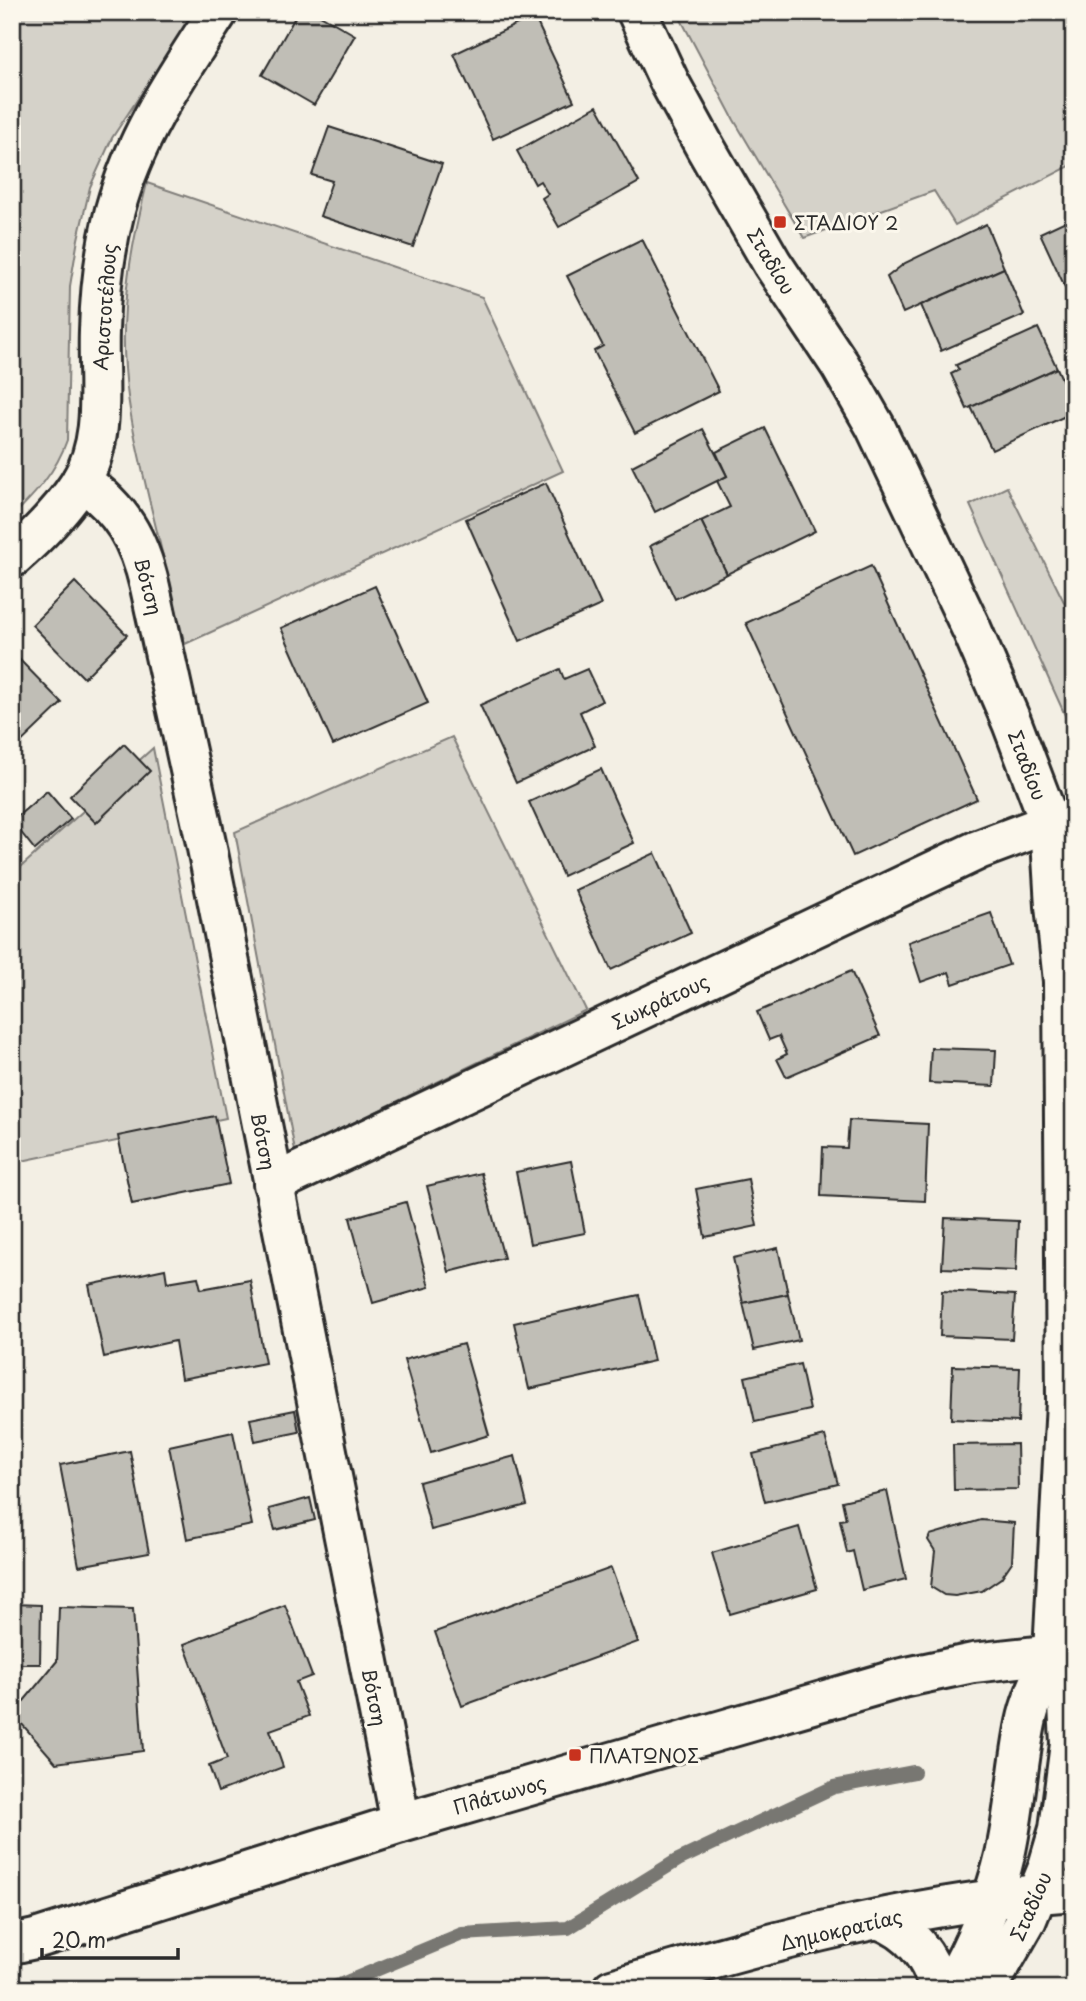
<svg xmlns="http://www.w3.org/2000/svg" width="1086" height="2001" font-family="'Playpen Sans',sans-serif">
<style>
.green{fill:#d5d2c9;stroke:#807e7a;stroke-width:2}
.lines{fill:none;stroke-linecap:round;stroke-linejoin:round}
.stream{stroke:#787772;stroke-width:14}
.building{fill:#c0beb6;stroke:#2b2b2b;stroke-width:2}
.street-casing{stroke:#2b2b2b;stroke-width:44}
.secondary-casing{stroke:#2b2b2b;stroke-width:44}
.street{stroke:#fbf7ec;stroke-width:38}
.secondary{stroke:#fbf7ec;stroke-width:38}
.poi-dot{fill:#c8321e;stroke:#fbf7ec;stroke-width:2.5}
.labels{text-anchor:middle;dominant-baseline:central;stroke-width:6;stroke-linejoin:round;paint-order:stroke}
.poi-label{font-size:19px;fill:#2b2b2b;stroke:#fbf7ec;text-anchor:start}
.street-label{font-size:19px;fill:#2b2b2b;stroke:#fbf7ec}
</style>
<rect width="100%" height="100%" fill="#f3efe4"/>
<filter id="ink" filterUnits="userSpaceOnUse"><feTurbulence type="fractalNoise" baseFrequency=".0143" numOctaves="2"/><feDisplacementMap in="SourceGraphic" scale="14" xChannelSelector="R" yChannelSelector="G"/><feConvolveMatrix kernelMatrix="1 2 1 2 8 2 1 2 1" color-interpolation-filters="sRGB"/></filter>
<g filter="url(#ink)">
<!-- green -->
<g class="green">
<path d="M12 12H195L112 138 90 187 78 239 70 286 67 440C56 472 36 493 12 517Z"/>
<polygon points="677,12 1074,12 1074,164 955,225 934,191 804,238 734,120"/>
<path d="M147 183 482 297 563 471 185 644C172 596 161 547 149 499 139 456 128 412 125 368 120 306 132 243 147 183Z"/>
<polygon points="1007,487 1074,622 1074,735 970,505"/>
<polygon points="452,737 586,1010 295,1151 235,832"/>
<polygon points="153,748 226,1118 12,1163 12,875"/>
</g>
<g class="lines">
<!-- stream -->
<polyline class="stream" points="330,1989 462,1934 568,1928 678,1860 834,1787 914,1772"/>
</g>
<!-- building -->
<g class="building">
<polygon points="298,12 315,12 355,35 314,105 262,75"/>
<polygon points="534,16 574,101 493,139 454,54"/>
<polygon points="597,106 639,182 559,227 542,198 548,194 540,181 535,184 517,151"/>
<polygon points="329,127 442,164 413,247 320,216 332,181 312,175"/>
<polygon points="1074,217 1074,280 1064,285 1040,233"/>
<polygon points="986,224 1004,268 903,313 887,277 905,263"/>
<polygon points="642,239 719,391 635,433 594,351 603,346 567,276"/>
<polygon points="1004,268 1024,315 941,351 921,305"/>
<polygon points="1074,280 1074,305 1064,285"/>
<polygon points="1038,328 1057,368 967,409 951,374 959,370 956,365"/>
<polygon points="1057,368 1074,406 1074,412 992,450 971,407"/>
<polygon points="765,428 815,531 727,574 701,521 730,507 717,481 727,476 716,452"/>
<polygon points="703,429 727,476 655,512 632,466"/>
<polygon points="546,483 601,605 520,641 466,519"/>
<polygon points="701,521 727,574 675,599 650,546"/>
<polygon points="871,566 977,799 853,856 746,623"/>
<polygon points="75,582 127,635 84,678 32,625"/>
<polygon points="375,586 428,703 333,745 281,628"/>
<polygon points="12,652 62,703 12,751"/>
<polygon points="560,669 564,679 587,669 602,701 580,712 595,746 516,783 480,705"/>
<polygon points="124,744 150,771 96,823 70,796"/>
<polygon points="601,769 634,843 563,876 529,802"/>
<polygon points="47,791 71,819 35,850 12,821"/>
<polygon points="655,853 691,933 611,970 575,890"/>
<polygon points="991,913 1009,965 953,984 949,972 921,982 908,942"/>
<polygon points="851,971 880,1036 786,1077 777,1059 787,1054 779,1036 769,1040 757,1012"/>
<polygon points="931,1048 996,1050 994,1086 929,1083"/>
<polygon points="215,1116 229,1184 132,1204 118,1136"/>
<polygon points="849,1120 928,1124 925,1201 821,1196 823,1147 847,1148"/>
<polygon points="571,1161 585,1233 530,1244 516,1172"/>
<polygon points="481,1173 504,1258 449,1272 427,1186"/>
<polygon points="748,1179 757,1226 705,1237 696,1189"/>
<polygon points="406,1202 429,1287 373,1303 350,1218"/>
<polygon points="945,1218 1018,1221 1016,1271 942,1268"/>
<polygon points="778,1248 788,1294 743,1303 733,1258"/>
<polygon points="165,1269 167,1282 198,1277 201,1289 250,1280 265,1363 181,1379 175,1341 104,1357 89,1285"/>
<polygon points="942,1291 1015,1295 1012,1339 940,1336"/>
<polygon points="788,1294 799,1340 754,1350 743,1303"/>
<polygon points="639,1295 654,1361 529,1389 514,1323"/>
<polygon points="463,1344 489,1435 431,1453 404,1360"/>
<polygon points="800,1364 810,1410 755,1422 745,1377"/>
<polygon points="953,1366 1020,1368 1018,1422 951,1419"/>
<polygon points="295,1410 299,1432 255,1441 250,1419"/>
<polygon points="233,1432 252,1525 187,1539 169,1446"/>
<polygon points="825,1436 838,1484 765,1502 753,1454"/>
<polygon points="1017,1444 1018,1489 954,1490 953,1445"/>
<polygon points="130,1451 149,1553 79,1566 60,1465"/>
<polygon points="515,1456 527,1505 431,1530 419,1482"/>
<polygon points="887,1491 906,1579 862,1590 853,1551 847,1553 840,1520 846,1519 842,1501"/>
<polygon points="310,1498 315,1520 275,1530 269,1509"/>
<polygon points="981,1520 1014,1523 1012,1562 1001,1578 982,1591 955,1596 944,1595 931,1587 935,1551 928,1540 930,1535"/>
<polygon points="799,1527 817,1589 730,1614 712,1553"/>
<polygon points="611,1568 638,1642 462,1706 435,1632"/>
<polygon points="12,1604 41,1605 40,1664 12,1664"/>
<polygon points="285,1605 312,1676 296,1682 309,1716 270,1730 283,1767 218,1792 209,1766 227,1759 184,1644"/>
<polygon points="59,1607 133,1609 143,1751 56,1763 13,1714 57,1661"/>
</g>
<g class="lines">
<!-- street casing -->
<g class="street-casing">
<g id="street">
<path d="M81 481C122 509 139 540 150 587L206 843 401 1823"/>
<path d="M12 558C37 536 62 511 80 483 108 437 97 381 99 331 100 291 105 249 115 210 135 136 177 75 218 12"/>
<polyline points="273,1184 978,850 1050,823"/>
<path d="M878 1919C912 1931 929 1956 940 1989"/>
</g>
</g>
<!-- secondary casing -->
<g class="secondary-casing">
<g id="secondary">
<polyline points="637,12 670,83 705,147 772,263 840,365 875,426 972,630 1012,723 1050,823 1055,906 1063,981 1066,1402 1053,1653 1068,1704 1070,1744 1059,1829 1047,1870 1027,1919 987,1989"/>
<polyline points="12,1944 35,1939 401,1823 902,1678 973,1663 1074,1652"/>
<path d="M612 1989C763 1943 916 1902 1074 1891"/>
<path d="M950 1989C974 1946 994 1903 1005 1855 1015 1812 1017 1767 1026 1723 1031 1698 1043 1676 1053 1653"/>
</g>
</g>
<!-- street -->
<use href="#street" class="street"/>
<!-- secondary -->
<use href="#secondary" class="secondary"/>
</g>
</g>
<!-- markers -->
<g class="poi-dot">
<rect x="773" y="215" width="14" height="14" rx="3.5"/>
<rect x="568" y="1748" width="14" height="14" rx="3.5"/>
</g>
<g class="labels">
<!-- poi labels -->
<g class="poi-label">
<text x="794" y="222">ΣΤΑΔΙΟΥ 2</text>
<text x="589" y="1755">ΠΛΑΤΩΝΟΣ</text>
</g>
<!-- street labels -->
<g class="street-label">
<text transform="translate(772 261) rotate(59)">Σταδίου</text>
<text transform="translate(104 307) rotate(-86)">Αριστοτέλους</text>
<text transform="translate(149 586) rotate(75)">Βότση</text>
<text transform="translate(1028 765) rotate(69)">Σταδίου</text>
<text transform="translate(660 1001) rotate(-25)">Σωκράτους</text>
<text transform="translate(264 1141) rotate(79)">Βότση</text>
<text transform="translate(375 1697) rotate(79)">Βότση</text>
<text transform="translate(499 1794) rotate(-16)">Πλάτωνος</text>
<text transform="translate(1030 1906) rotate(-66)">Σταδίου</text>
<text transform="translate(841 1929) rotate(-13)">Δημοκρατίας</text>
</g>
</g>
<!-- margin -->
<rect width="1086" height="2001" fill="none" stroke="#fbf7ec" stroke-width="42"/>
<rect x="21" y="21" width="1044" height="1959" fill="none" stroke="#2b2b2b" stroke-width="2.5" filter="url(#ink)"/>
<!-- scale -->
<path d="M42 1948v10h136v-10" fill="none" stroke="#2b2b2b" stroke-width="3.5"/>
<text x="52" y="1948" font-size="21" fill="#2b2b2b" stroke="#fbf7ec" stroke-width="5" paint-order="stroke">20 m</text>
</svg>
